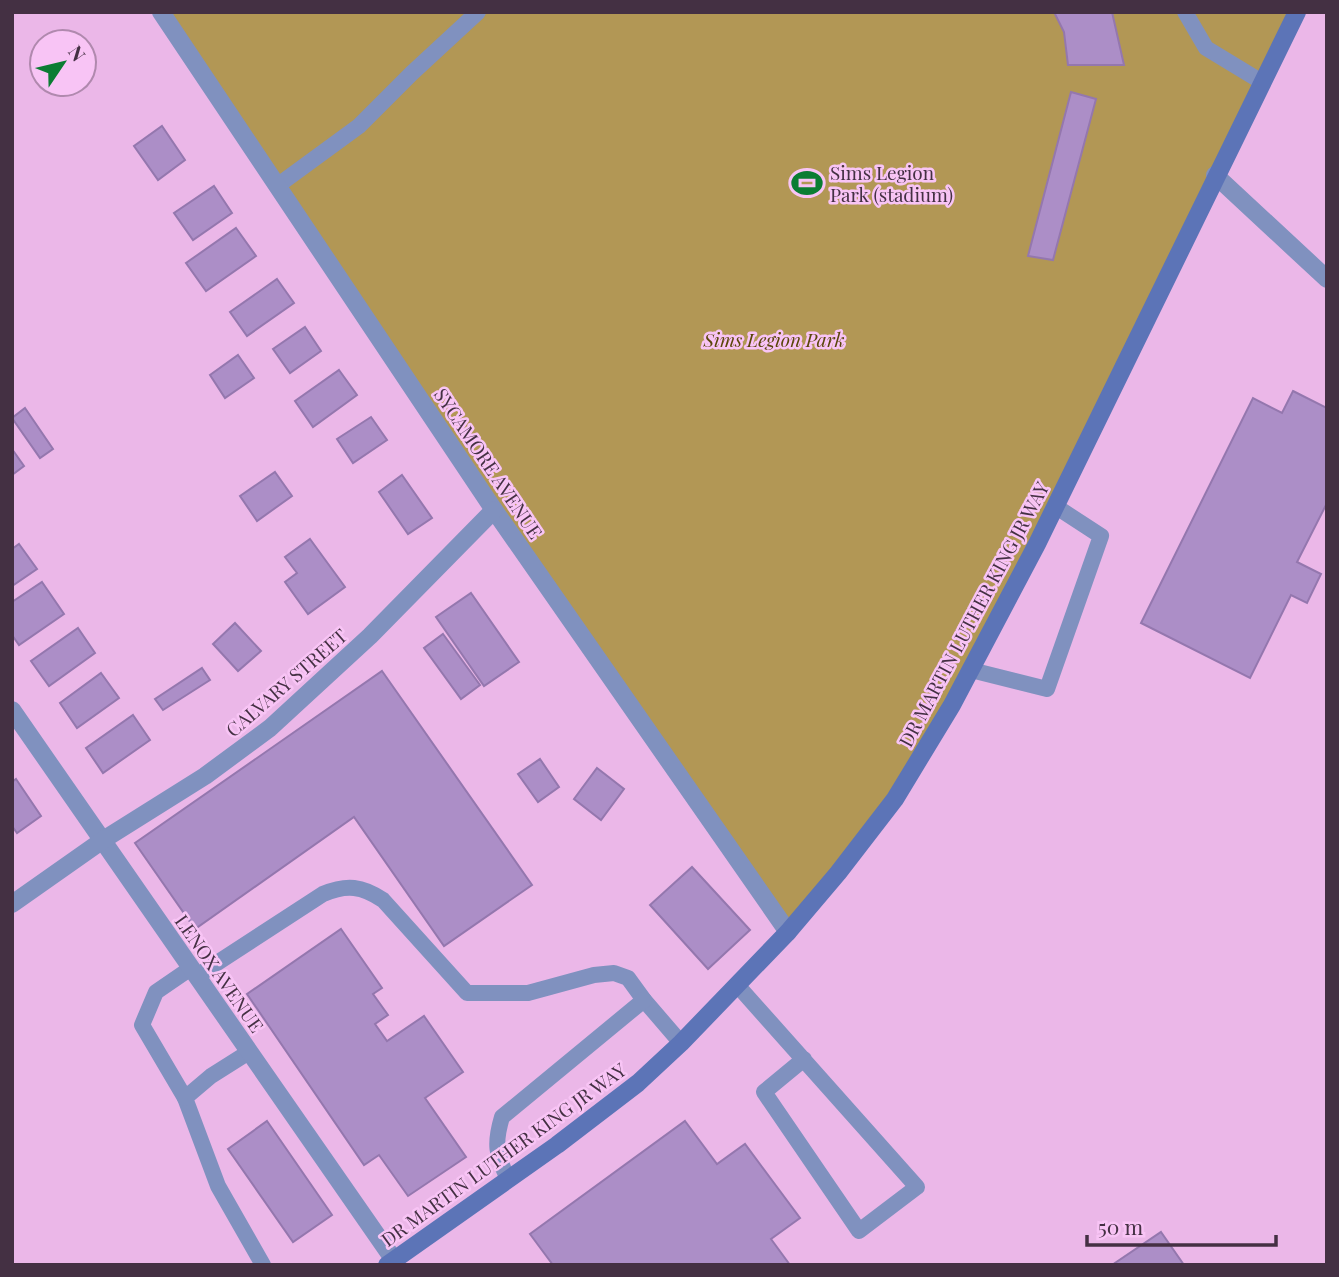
<svg xmlns="http://www.w3.org/2000/svg" width="1339" height="1277" font-family="'Playfair Display',serif">
<style>
.green{fill:#b29755}
.building{fill:#ac8ec7;stroke:#9477ae;stroke-width:2}
.lines{fill:none;stroke-linecap:round;stroke-linejoin:round}
.lane{stroke:#8091bf;stroke-width:16}
.street{stroke:#8091bf;stroke-width:18}
.secondary{stroke:#5c74b7;stroke-width:18}
.labels{text-anchor:middle;dominant-baseline:central;stroke-width:5;stroke-linejoin:round;paint-order:stroke}
.poi-label{font-size:19px;fill:#443043;stroke:#f8c4f5;text-anchor:start}
.park-label{font-size:19px;font-style:italic;fill:#5a460a;stroke:#f8c4f5}
.street-label{font-size:19px;fill:#443043;stroke:#f8c4f5}
</style>
<rect width="100%" height="100%" fill="#ebb7e8"/>
<!-- green -->
<polygon class="green" points="161,12 1297,12 1037,544 895,799 788,932"/>
<!-- building -->
<g class="building">
<polygon points="1054,12 1112,12 1124,65 1068,65 1064,32"/>
<polygon points="1071,92 1096,99 1053,260 1028,256"/>
<polygon points="162,126 185,160 158,180 134,146"/>
<polygon points="214,186 232,213 193,240 174,213"/>
<polygon points="236,228 256,256 206,291 186,263"/>
<polygon points="277,279 294,303 247,336 230,312"/>
<polygon points="305,327 321,351 290,373 273,349"/>
<polygon points="238,355 254,378 225,398 210,375"/>
<polygon points="339,370 357,395 313,427 295,401"/>
<polygon points="1293,391 1327,408 1327,503 1297,562 1321,574 1307,603 1291,595 1250,678 1141,623 1253,398 1282,413"/>
<polygon points="25,408 53,449 40,458 12,418"/>
<polygon points="371,417 387,440 353,463 337,439"/>
<polygon points="12,449 24,466 12,475"/>
<polygon points="275,472 292,496 257,521 240,496"/>
<polygon points="402,475 432,518 408,534 379,492"/>
<polygon points="310,539 345,587 308,614 285,582 297,573 285,557"/>
<polygon points="19,544 37,569 12,586 12,549"/>
<polygon points="42,582 64,614 19,645 12,635 12,602"/>
<polygon points="471,593 519,662 484,686 436,617"/>
<polygon points="235,623 261,651 238,671 213,644"/>
<polygon points="78,628 95,653 49,686 31,661"/>
<polygon points="443,634 480,685 461,699 424,648"/>
<polygon points="202,668 210,680 163,710 155,699"/>
<polygon points="382,671 532,885 444,946 354,817 195,929 135,843"/>
<polygon points="101,673 119,698 77,728 60,703"/>
<polygon points="133,715 150,740 103,773 86,748"/>
<polygon points="540,759 559,787 538,802 518,774"/>
<polygon points="597,768 624,789 601,820 574,799"/>
<polygon points="16,779 41,816 17,833 12,826 12,782"/>
<polygon points="692,867 750,930 708,969 650,905"/>
<polygon points="341,929 382,988 373,994 388,1015 375,1024 387,1041 424,1016 463,1072 425,1098 466,1157 408,1196 379,1155 364,1165 247,994"/>
<polygon points="267,1121 332,1215 293,1242 228,1149"/>
<polygon points="685,1121 717,1164 745,1144 800,1218 771,1239 790,1265 553,1265 530,1234"/>
<polygon points="1161,1232 1184,1265 1112,1265"/>
</g>
<g class="lines">
<!-- lane -->
<g class="lane">
<polyline points="1185,12 1206,48 1262,82"/>
<polyline points="277,186 359,126 412,73 478,12"/>
<polyline points="971,670 1047,689 1101,536 1055,506"/>
<path d="M197 976 323 894C347 884 362 886 383 900L467 993H528L594 975 614 973 628 978 644 1000 681 1043"/>
<polyline points="738,986 917,1187 859,1231 764,1092 804,1059"/>
<polyline points="249,1052 211,1076 185,1098 218,1186 263,1265"/>
<polyline points="185,1098 142,1025 156,992 191,968"/>
<path d="M508 1179C496 1154 494 1144 502 1117L644 1000"/>
</g>
<!-- street -->
<g class="street">
<polyline points="161,12 494,510 788,932"/>
<polyline points="1215,175 1327,279"/>
<polyline points="12,710 394,1260"/>
<polyline points="12,904 103,840 205,776 270,728 370,636 494,510"/>
</g>
<!-- secondary -->
<polyline class="secondary" points="387,1265 557,1145 638,1083 681,1043 788,932 838,873 895,799 952,705 1037,544 1297,12"/>
</g>
<!-- icons -->
<defs>
<g id="stadium-bare" transform="scale(2.415)"><path d="M0-5a6.5 5 0 1 0 0 10a6.5 5 0 1 0 0-10ZM-3.5-1.8h7v3.6h-7Z" fill="#0b7d33" stroke="#f8c4f5" stroke-width="2.5" paint-order="stroke"/></g>
</defs>
<g fill-rule="evenodd">
<use href="#stadium-bare" x="807" y="183"/>
</g>
<g class="labels">
<!-- poi labels -->
<g class="poi-label">
<text x="830" y="172">Sims Legion<tspan x="830" dy="22">Park (stadium)</tspan></text>
</g>
<!-- park labels -->
<g class="park-label">
<text x="774" y="339">Sims Legion Park</text>
</g>
<!-- street labels -->
<g class="street-label">
<text transform="translate(489 463) rotate(56)">SYCAMORE AVENUE</text>
<text transform="translate(973 614) rotate(-62)">DR MARTIN LUTHER KING JR WAY</text>
<text transform="translate(286 682) rotate(-41)">CALVARY STREET</text>
<text transform="translate(220 973) rotate(55)">LENOX AVENUE</text>
<text transform="translate(503 1154) rotate(-36)">DR MARTIN LUTHER KING JR WAY</text>
</g>
</g>
<!-- border -->
<rect width="1339" height="1277" fill="none" stroke="#443043" stroke-width="28"/>
<!-- north arrow -->
<g transform="translate(63 63) rotate(55)"><circle r="33" fill="#f8c4f5" stroke="#b089ae" stroke-width="2"/>
<path d="M0-5L12 26L0 18L-12 26Z" fill="#0b7d33"/>
<text y="-10" font-size="19" font-weight="bold" text-anchor="middle" fill="#443043">N</text>
</g>
<!-- scale -->
<path d="M1087 1235v10h189v-10" fill="none" stroke="#443043" stroke-width="3.5"/>
<text x="1098" y="1235" font-size="21" fill="#443043" stroke="#f8c4f5" stroke-width="5" paint-order="stroke">50 m</text>
</svg>
